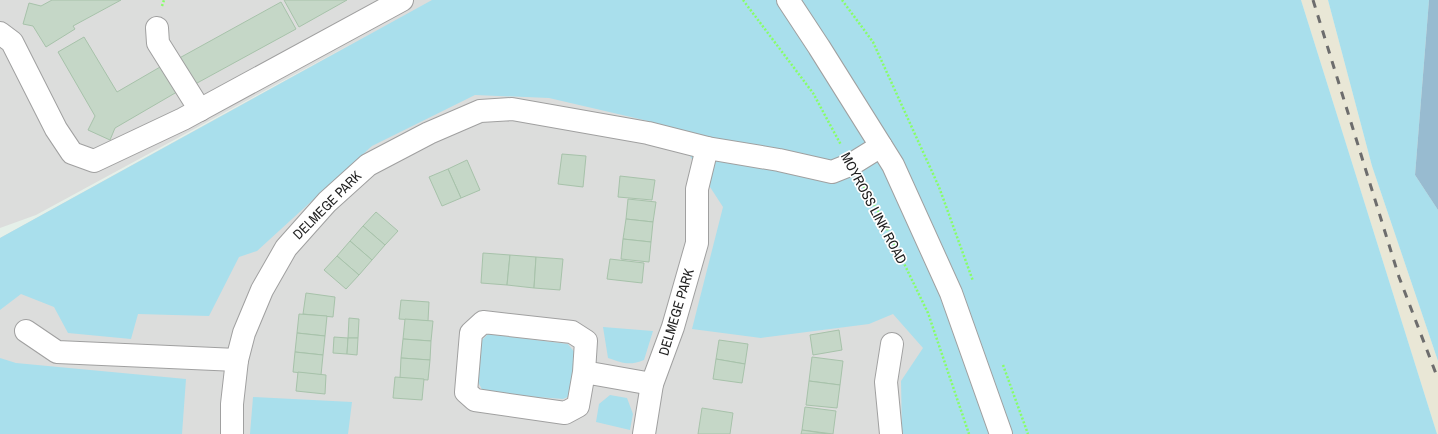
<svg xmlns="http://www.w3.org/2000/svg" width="1438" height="434" font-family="'Archivo Narrow',sans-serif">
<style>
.residential{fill:#dcdddc}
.industrial{fill:#e9e7d6}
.grass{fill:#a9dfec}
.forest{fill:#98bbd0}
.building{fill:#c5d7c7;stroke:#a7c2aa}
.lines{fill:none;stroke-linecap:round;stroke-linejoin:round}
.minor-casing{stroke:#a0a0a0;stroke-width:24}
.path{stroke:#88fe68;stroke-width:2.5;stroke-dasharray:2 2;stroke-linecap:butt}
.minor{stroke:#fff;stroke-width:22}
.rail{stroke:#6d6d6d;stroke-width:3;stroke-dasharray:8 8;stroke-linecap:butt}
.labels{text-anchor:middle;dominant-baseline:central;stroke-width:3.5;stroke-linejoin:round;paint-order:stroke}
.street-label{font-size:14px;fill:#1f1f1f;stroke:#fff}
</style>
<rect width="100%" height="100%" fill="#e5f0e9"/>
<!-- residential -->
<polygon class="residential" points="0,0 432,0 835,38 986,434 0,434 0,238 371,33 36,215 0,228"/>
<!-- industrial -->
<polygon class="industrial" points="1301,0 1328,0 1372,166 1438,361 1438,434 1437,434"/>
<!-- grass -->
<g class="grass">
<polygon points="432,0 1301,0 1437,434 902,434 901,381 923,348 893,314 869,324 761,338 692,329 723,207 675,133 648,121 549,98 475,95 372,146 257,251 239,257 209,316 138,314 131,339 68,333 54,307 21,294 0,310 0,238"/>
<polygon points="1328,0 1429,0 1415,175 1438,210 1438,361 1372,166"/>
<path d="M603 327 653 331 644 360C630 366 622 363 608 358Z"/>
<polygon points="488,334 568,344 575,353 575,394 563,399 484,393 478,382 481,341"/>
<polygon points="0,358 16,363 186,379 182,434 0,434"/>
<polygon points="610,395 627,398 633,414 630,430 596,422 599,404"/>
<polygon points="253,397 352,402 348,434 250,434"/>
</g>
<!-- forest -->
<polygon class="forest" points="1429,0 1438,0 1438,210 1415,175"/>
<!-- building -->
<g class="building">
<polygon points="52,0 121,0 73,26 75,29 46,47 33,26 23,24 29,3 41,6"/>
<polygon points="284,0 347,0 299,27"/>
<polygon points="281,2 296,29 188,88 174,61"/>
<polygon points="84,37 117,92 167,63 182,89 115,128 110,140 88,130 95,116 58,52"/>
<polygon points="562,154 586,156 583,187 558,184"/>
<polygon points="467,160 480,190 461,198 448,169"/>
<polygon points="448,169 461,198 442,206 429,177"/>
<polygon points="620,176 655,180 652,200 618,197"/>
<polygon points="628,199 656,202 653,222 626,219"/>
<polygon points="376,212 398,231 385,245 363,226"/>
<polygon points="626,219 653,222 651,242 623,239"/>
<polygon points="363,226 385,245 372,260 350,241"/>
<polygon points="623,239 651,242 649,262 621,259"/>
<polygon points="350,241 372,260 359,275 337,256"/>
<polygon points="483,253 510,255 507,285 481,283"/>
<polygon points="510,255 536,257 534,288 507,285"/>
<polygon points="337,256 359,275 346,289 324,270"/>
<polygon points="536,257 563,259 560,290 534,288"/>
<polygon points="610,259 644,263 642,283 607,279"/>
<polygon points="306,293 335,297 333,317 303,314"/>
<polygon points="401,300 429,302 428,321 399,319"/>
<polygon points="299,314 327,316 325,336 297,333"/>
<polygon points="349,318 359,319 358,338 348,338"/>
<polygon points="405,319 433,321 431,341 403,339"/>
<polygon points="839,330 842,350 813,355 810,335"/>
<polygon points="297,333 325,336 323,355 295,352"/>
<polygon points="334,337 348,338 347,354 333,353"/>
<polygon points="348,338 358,338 357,355 347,354"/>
<polygon points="403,339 431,341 430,360 401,358"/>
<polygon points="719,340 748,344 745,364 716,359"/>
<polygon points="295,352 323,355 321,375 293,372"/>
<polygon points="812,357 843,361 840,385 809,381"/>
<polygon points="401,358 430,360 428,380 400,378"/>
<polygon points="716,359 745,364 742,383 713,379"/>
<polygon points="298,372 326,375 325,394 296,391"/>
<polygon points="395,377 424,379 422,400 393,398"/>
<polygon points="809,381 840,385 837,408 806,405"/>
<polygon points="805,407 836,411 833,434 802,430"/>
<polygon points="702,408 733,413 730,434 698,434"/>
<polygon points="802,430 828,434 801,434"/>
</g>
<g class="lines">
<!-- minor casing -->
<g class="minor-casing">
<g id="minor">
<polyline points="788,0 819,47 893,165 951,293 1001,434"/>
<polyline points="157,28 158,43 200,110"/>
<polyline points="0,33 12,42 56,129 72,153 94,161 183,119 402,0"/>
<polyline points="26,331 57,352 237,360"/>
<polyline points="584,372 586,341 572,332 483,322 471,333 466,392 475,400 565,413 578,406 584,372 652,384"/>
<polyline points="232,434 232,404 237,360 244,333 262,290 286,248 327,202 368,165 429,133 480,111 512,109 648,133 707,148 779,160 832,172 852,164 881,146"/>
<polyline points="644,434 652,384 673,327 697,243 697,189 707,148"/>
<polyline points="891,434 886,382 892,344"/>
</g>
</g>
<!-- path -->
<g class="path">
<polyline points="743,0 813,93 841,145"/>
<polyline points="842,0 873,42 939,187 973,281"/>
<polyline points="162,6 164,0"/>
<polyline points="862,183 882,218 928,313 969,434"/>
<polyline points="1003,365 1028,434"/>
</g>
<!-- minor -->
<use href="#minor" class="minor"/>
<!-- rail -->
<polyline class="rail" points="1313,0 1399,277 1438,379"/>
</g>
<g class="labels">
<!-- street labels -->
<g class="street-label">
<text transform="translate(327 205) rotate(-45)">DELMEGE PARK</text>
<text transform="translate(874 208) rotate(62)">MOYROSS LINK ROAD</text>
<text transform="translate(676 312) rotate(-73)">DELMEGE PARK</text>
</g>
</g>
</svg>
